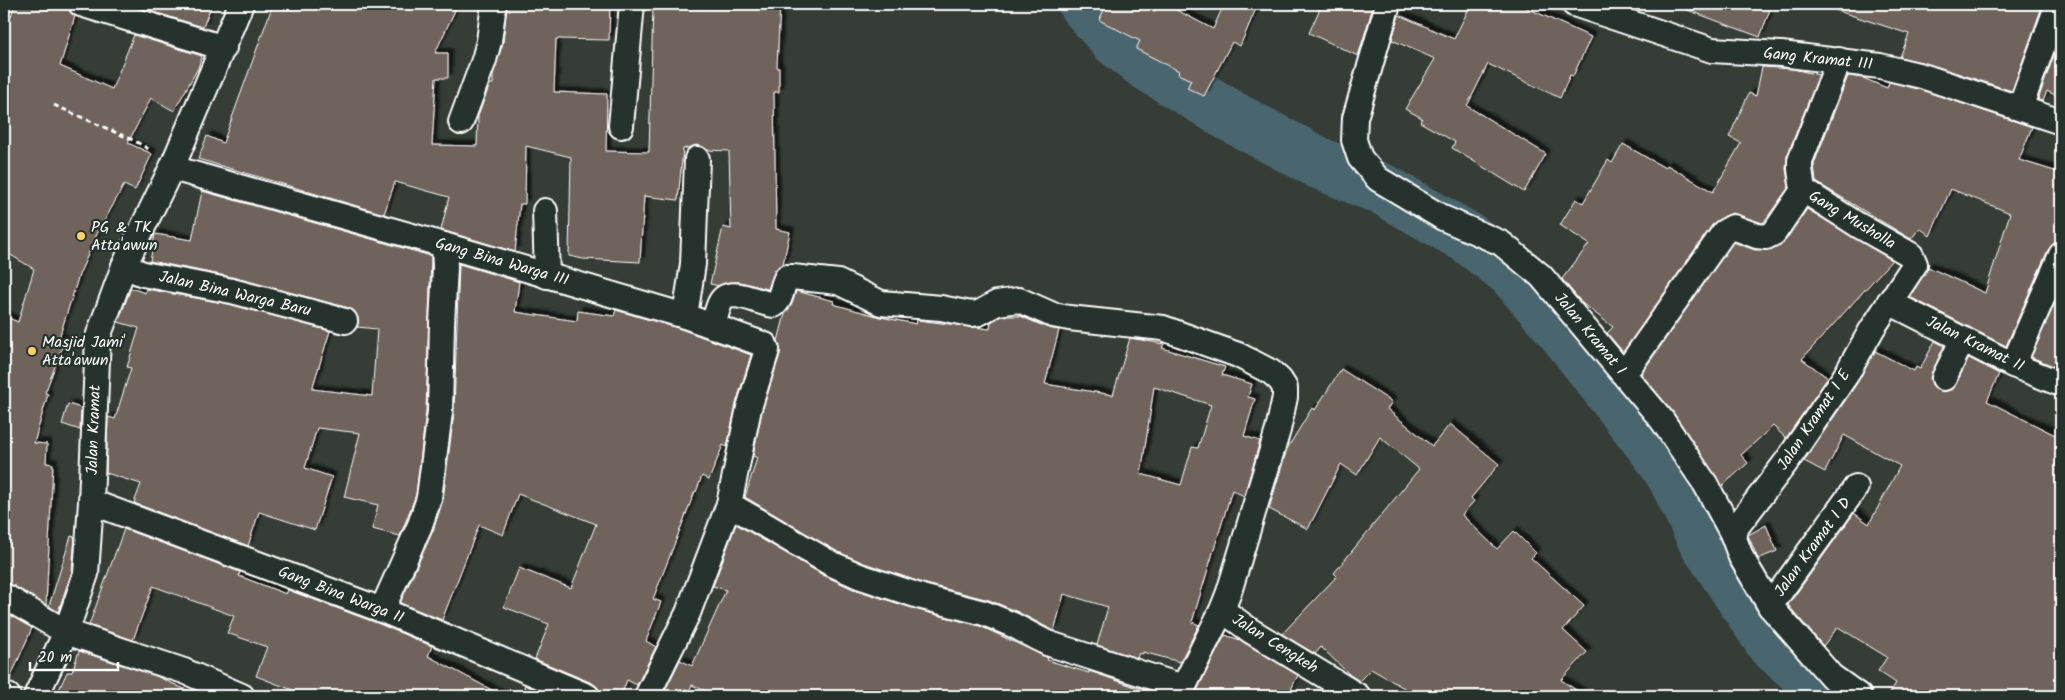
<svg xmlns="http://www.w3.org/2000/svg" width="2065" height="700" font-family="Kalam,sans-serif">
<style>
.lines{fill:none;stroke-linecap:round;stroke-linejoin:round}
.river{stroke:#48656e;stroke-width:52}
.building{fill:#70635c;stroke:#fff;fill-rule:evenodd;filter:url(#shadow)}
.minor-casing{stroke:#fff;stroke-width:28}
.path{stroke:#fff;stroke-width:3;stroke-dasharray:5 4;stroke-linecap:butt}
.minor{stroke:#26332d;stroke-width:24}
.poi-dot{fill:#ffd166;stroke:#26332d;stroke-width:2}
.labels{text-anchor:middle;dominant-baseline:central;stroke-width:4.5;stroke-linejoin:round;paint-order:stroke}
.street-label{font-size:16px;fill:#fff;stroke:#26332d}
.poi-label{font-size:16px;fill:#fff;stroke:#26332d;text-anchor:start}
</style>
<defs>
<filter id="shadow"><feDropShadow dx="4.5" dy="-4.5" stdDeviation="1" flood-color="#0009"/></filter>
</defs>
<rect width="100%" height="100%" fill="#353d36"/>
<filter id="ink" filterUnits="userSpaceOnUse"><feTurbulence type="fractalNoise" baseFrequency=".02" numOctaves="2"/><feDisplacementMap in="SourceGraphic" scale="10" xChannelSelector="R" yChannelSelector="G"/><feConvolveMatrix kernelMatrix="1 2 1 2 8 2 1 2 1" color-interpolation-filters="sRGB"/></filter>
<g filter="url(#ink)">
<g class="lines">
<!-- river -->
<polyline class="river" points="1084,4 1115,40 1144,63 1234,118 1321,164 1386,191 1468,238 1511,271 1562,330 1660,456 1674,478 1703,539 1772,644 1831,696"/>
</g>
<!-- building -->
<g class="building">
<polygon points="15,4 68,4 71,13 75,16 60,66 112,89 134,35 202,56 198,68 174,111 151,98 128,143 152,154 135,190 124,185 97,234 79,275 59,338 65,340 45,393 48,394 34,443 47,444 46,463 53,464 46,605 11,584 4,582 4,316 18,322 34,269 4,251 4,37"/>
<polygon points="145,4 212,4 203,27 144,9"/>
<polygon points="273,4 458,4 435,53 448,53 448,78 436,78 432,145 477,146 478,116 490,84 493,84 493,74 503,43 507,4 610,4 609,40 556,39 554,92 607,94 606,151 649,152 653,6 738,9 737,4 780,4 777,67 779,68 779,92 774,92 776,229 790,232 783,264 775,270 768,289 740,282 730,282 719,286 710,284 723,227 731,229 729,151 707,150 697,145 683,149 678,200 644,196 640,262 583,259 569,256 571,157 526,146 525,204 520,204 515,252 441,230 449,197 395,182 384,214 198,159 207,136 223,143"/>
<polygon points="1107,4 1139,4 1154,12 1159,4 1165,4 1213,29 1224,4 1258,4 1240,46 1232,42 1204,96 1187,88 1191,80 1178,74 1179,71 1136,49 1140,41 1099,20"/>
<polygon points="1322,4 1374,4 1358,56 1309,33"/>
<polygon points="1471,4 1518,4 1591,37 1573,76 1570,75 1560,98 1488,64 1467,106 1546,154 1524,192 1452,148 1455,142 1420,122 1422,118 1405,109 1435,59 1392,40 1399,15 1454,39"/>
<polygon points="1678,4 1772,4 1760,37 1677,6"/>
<polygon points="1830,4 2043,4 2012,91 1926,63 1900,57 1909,34 1829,8"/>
<polygon points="2061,35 2061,79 2055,95 2047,91 2043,101 2038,100"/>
<polygon points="1762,67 1793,69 1819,75 1787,156 1786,169 1789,187 1763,223 1732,213 1713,224 1623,352 1607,333 1613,327 1582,303 1562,279 1589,244 1560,225 1576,199 1583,203 1608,160 1612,163 1623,144 1665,168 1667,165 1713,192 1741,143 1729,137 1749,93 1756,96"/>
<polygon points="1848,76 1863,78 1887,88 1889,82 1918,89 2032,127 2019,160 2061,173 2061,242 2053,244 2048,250 2006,346 1910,297 1928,267 1985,293 2010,213 1951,189 1930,236 1920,228 1911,239 1816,182 1814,164"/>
<polygon points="202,191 431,256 426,411 416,495 400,536 372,529 378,505 344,497 360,433 317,428 305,468 332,477 315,530 259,512 248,546 134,503 141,484 106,473 108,417 115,419 131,368 127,367 139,328 118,322 131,288 145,293 146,289 229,304 330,331 312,389 372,396 377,329 357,327 358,318 354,311 349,308 236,278 150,261 155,234 192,240"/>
<polygon points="1807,209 1892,260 1802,359 1828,378 1786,438 1773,426 1741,455 1748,463 1722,486 1673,412 1641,374 1733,242 1755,250 1772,249 1785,241"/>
<polygon points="459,264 519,282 515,312 577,321 578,311 614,316 616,310 681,329 751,355 736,404 727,447 723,445 709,480 702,476 696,492 695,491 653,599 661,602 646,641 656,647 637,685 627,680 621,696 600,696 598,688 592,683 535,659 549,624 504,607 519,568 571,588 596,524 518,494 503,535 479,525 442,620 400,603 433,531 443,500 454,412"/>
<polygon points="2061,289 2061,369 2031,357"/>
<path d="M796 291 834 301 833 304 880 317 916 324 917 320 990 329 991 322 1001 316H1020L1048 328 1059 330 1045 384 1113 395 1130 338 1164 344 1162 348 1225 367 1222 375 1252 384 1248 397 1255 399 1244 436 1260 441 1244 496 1232 490 1192 622 1199 625 1180 662 1143 652V654L1139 653 1137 658 1097 645 1108 607 1064 594 1054 631 1018 612 989 600 926 584 864 563 836 551 745 497 757 458 753 456 762 411 780 354 778 341 785 314 792 304ZM1154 387 1211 405 1198 448 1192 447 1181 485 1141 474Z"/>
<polygon points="1935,341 1944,346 1930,378 1932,385 1938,390 1944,392 1952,389 1969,358 1999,374 1987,401 2061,438 2061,696 1888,696 1896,683 1878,671 1887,657 1838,627 1823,646 1788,605 1854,513 1869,524 1900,466 1844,435 1825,472 1804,461 1857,383 1875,351 1914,371 1916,367 1920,369"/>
<polygon points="1341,369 1392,402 1387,409 1432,446 1450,424 1499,464 1471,498 1474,501 1462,515 1497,549 1514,531 1536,553 1531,558 1584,606 1563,630 1587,652 1561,680 1585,696 1418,696 1371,669 1359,681 1350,675 1321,647 1315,654 1282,634 1337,576 1334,573 1419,469 1380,437 1357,475 1341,464 1308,529 1269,509 1287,449 1312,408 1315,410"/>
<polygon points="68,404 81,408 80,430 62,424"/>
<polygon points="736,524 823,575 853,589 918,610 980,626 1048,658 1047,660 1089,673 1089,671 1147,691 1146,696 717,696 692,685 686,696 662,696 680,660 692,666 726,590 713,586"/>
<polygon points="1766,525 1777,551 1758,559 1748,535"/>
<polygon points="124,529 240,572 239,576 286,594 288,590 377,623 432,646 428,656 503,696 293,696 295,691 256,676 267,647 227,633 234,616 153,586 133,640 89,625"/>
<polygon points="71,536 75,537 72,571 58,612 49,606"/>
<polygon points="4,612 32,628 9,681 4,680"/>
<polygon points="1225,635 1240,640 1298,675 1288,696 1194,696"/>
<polygon points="79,651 156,676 200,696 56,696 67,672 72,672"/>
<polygon points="525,685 552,696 521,696"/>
</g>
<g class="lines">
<!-- minor casing -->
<g class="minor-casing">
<g id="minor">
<polyline points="81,4 224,48"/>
<polyline points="1388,4 1355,118 1354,140 1360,158 1378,179 1443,218 1501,243 1541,276 1662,420 1706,485 1732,533 1741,557 1770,606 1831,676 1859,696"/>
<polyline points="1574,4 1712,50 1781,54 1880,66 1922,76 2061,122"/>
<polyline points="2020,108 2058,4"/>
<polyline points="461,122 484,60 489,41 494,4"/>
<polyline points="621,126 632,4"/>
<polyline points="173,165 183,171 444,245 685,316 765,345 767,350 749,408 729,504 688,613 647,696"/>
<polyline points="1803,190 1800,169 1800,161 1839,60"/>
<polyline points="545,211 547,276"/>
<polyline points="124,266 143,274 232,291 345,321"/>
<polyline points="1889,302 2013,365 2061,384"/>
<polyline points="685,316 693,264 697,159"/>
<path d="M713 326C715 318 717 310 720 303 729 285 760 304 774 305 783 298 781 286 787 277H792L838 282 881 303 941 308 971 314 979 313 997 303 1019 300 1053 315 1069 318 1163 328 1238 355 1271 372 1280 380 1285 388V397L1278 430 1229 592 1222 610 1179 696"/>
<polyline points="2013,365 2061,255"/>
<polyline points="1624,374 1724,232 1733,227 1757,236 1766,237 1774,233 1803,190"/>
<polyline points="1944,378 1963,339"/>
<polyline points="91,502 382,610 587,696"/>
<polyline points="729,504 830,563 859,576 922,597 984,613 1013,625 1047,643 1183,687"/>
<polyline points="1732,533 1787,461 1846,375 1872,329 1915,264 1911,255 1858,225 1803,190"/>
<polyline points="4,596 66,632 184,671 242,696"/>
<polyline points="1770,606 1856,487"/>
<polyline points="382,610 420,525 429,498 440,412 442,324 445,267 444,245"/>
<polyline points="1222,610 1251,631 1358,696"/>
<polyline points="4,694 8,696"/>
<polyline points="36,696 66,632 86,574 91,502 98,337 124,266 173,165 241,4"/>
</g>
</g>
<!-- path -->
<polyline class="path" points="54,105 135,141 150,150"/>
<!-- minor -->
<use href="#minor" class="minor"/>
</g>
</g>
<!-- markers -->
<g class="poi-dot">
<circle cx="81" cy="236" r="5"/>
<circle cx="32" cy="351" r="5"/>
</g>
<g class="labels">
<!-- street labels -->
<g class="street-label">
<text transform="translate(1818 59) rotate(6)">Gang Kramat III</text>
<text transform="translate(1852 220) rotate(31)">Gang Musholla</text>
<text transform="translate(502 262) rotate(16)">Gang Bina Warga III</text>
<text transform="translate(235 294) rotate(13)">Jalan Bina Warga Baru</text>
<text transform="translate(1590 334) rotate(50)">Jalan Kramat I</text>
<text transform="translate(1975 344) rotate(26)">Jalan Kramat II</text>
<text transform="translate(1814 420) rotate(-56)">Jalan Kramat I E</text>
<text transform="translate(94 430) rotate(-88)">Jalan Kramat</text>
<text transform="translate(1813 547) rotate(-54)">Jalan Kramat I D</text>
<text transform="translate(341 595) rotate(21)">Gang Bina Warga II</text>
<text transform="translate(1275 644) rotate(32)">Jalan Cengkeh</text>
</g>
<!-- poi labels -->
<g class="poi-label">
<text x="91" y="227">PG &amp; TK<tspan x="91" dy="18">Atta'awun</tspan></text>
<text x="42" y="342">Masjid Jami'<tspan x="42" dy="18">Atta'awun</tspan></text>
</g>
</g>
<!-- margin -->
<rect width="2065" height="700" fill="none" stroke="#26332d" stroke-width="20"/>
<rect x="10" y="10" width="2045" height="680" fill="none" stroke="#fff" stroke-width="2" filter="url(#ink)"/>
<!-- scale -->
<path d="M30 662v8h88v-8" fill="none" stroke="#ffffff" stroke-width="2.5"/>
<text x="38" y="662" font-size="15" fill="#ffffff" stroke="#26332d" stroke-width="4" paint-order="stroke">20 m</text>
</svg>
